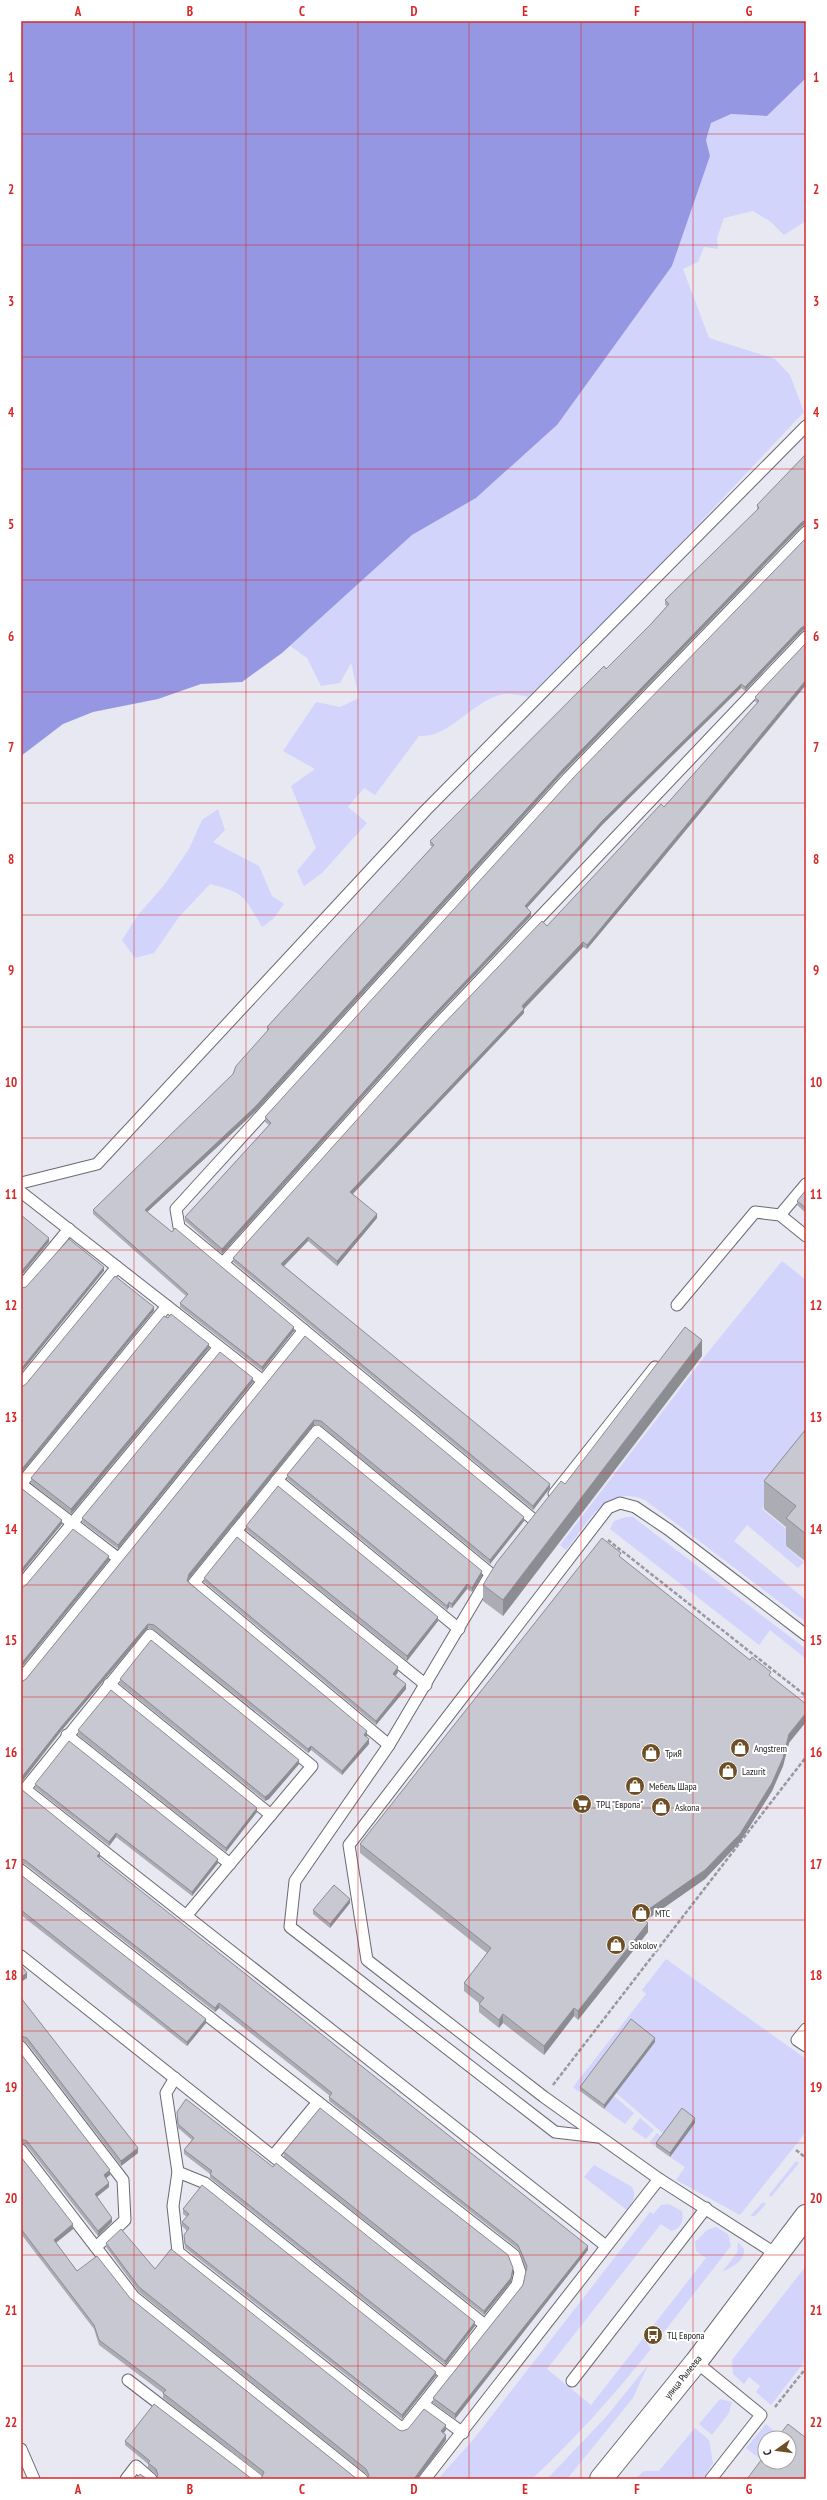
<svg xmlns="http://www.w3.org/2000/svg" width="827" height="2500" font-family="'PT Sans Narrow',sans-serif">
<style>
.green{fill:#d2d4fc}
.water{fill:#9697e3}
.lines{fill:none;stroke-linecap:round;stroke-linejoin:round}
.service-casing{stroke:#6a6a73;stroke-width:13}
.secondary-casing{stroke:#6a6a73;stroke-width:24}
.path{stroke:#9898a0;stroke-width:2.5;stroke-dasharray:4 2;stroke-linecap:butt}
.service{stroke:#fff;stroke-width:11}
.secondary{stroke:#fff;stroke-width:22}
.wall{fill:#acacb5}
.shaded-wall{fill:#8c8c93}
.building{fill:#c8c8d2;stroke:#8c8c93}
.grid{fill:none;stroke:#d62828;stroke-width:1;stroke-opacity:0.55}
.labels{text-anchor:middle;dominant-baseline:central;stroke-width:4;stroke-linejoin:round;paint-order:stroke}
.poi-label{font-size:10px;fill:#1e1e22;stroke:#fff;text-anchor:start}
.street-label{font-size:10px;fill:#1e1e22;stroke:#fff}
.neatline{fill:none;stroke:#d62828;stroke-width:1.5}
.grid-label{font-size:13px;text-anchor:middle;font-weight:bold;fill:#d62828}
</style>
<rect width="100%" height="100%" fill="#e7e8f2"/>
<!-- green -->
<g class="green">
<path d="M804 78H806V221L784 235 771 222 753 211 724 218 717 238 718 249 704 247 698 262 683 269 709 338 775 359 790 375 804 412 643 583 529 697C522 696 511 693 504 694 473 699 451 738 419 736L375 795 364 788 348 807 367 823 322 873 304 886 297 871 316 848 291 786 315 769 283 751 316 702 340 707 359 698 351 663 340 683 321 686 307 658 290 646 412 535 476 498 553 429 672 266 710 156 706 140 711 123 731 114 767 116Z"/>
<path d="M218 809 225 830 213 842 259 866 272 896 284 904 273 919 262 927C244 897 246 893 210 884L179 917 154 953 135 958 122 940 138 915 165 884 189 849 202 820Z"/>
<path d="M782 1261 806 1280V1453L762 1509 794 1535 785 1546 804 1562 798 1568 747 1525 734 1541 806 1600V1622L645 1500C606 1483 586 1525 566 1550L560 1545 709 1351Z"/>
<polygon points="626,1517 633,1517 806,1649 806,1659 770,1630 759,1645 610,1529 614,1521"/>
<polygon points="666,1959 806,2059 806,2132 740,2215 676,2180 685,2167 670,2157 695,2123 665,2135 616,2093 655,2042 631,2024 579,2092 573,2087 646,1994 642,1990"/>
<polygon points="614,2096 634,2113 625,2124 604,2109"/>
<polygon points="640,2118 654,2130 646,2139 632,2129"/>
<polygon points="657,2133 663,2138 656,2147 650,2142"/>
<polygon points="796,2161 799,2163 771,2197 769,2195"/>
<path d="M594 2165 632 2187C637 2197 633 2201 627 2210L584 2177Z"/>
<polygon points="763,2202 766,2204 755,2216 750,2216"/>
<path d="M669 2204 682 2211C684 2220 682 2228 671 2231L661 2224 547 2369 591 2405 706 2258 696 2251 695 2242 707 2230 716 2227 728 2234 731 2246 660 2337 657 2334 648 2345 651 2349C614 2395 576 2438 532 2479H438L473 2440 650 2212 653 2214 661 2205Z"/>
<path d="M738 2242 744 2249C745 2262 731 2267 722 2272L737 2253Z"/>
<polygon points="806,2266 806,2360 771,2405 756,2392 760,2386 749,2377 744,2384 733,2374 732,2360"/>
<polygon points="648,2365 633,2398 567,2479 547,2479 606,2417"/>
<polygon points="720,2399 732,2402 729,2413 712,2435 699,2424"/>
<polygon points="766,2424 778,2434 775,2438 765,2438 765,2450 759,2458 746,2448"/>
<polygon points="695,2428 709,2440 713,2463 703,2479 635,2479 644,2471 659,2471"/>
</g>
<!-- water -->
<polygon class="water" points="21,21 806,21 806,78 767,116 731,114 711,123 706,140 710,156 672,266 557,425 476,498 412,535 282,653 242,682 201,684 158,699 93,712 63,724 21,756"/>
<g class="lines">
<!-- service casing -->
<g class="service-casing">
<g id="service">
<polyline points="21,1183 97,1164 426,810 806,426"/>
<polyline points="21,1192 263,1381 21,1679"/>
<polyline points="780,1215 806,1184"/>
<polyline points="223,1263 428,1035 806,637"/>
<polyline points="21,1287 69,1229"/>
<polyline points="677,1305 755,1212 780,1215 806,1236"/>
<polyline points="263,1381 304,1330"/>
<polyline points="21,1384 117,1267"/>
<polyline points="277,1480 459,1629"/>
<polyline points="21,1484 167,1306"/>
<polyline points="21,1484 119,1559"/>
<polyline points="554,1494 655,1367"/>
<polyline points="534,1520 179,1227 176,1209 568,778 806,532"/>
<polyline points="236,1531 426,1685"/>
<polyline points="490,1575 389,1745 295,1881 290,1927 555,2132 598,2137"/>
<polyline points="21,1585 219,1347"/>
<polyline points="109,1684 271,1815"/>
<polyline points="67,1735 230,1864"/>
<polyline points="389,1745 194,1583 317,1431 491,1574"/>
<polyline points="21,1870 514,2255 520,2272 517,2285 423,2404 463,2433"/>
<polyline points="186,1916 312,1766 150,1635 25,1789 606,2246"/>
<polyline points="21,1956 485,2325"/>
<polyline points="806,2029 797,2040 806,2046"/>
<polyline points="21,2047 123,2180 125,2220 96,2247"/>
<polyline points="175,2078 166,2093 178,2172"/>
<polyline points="21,2150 134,2297 362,2479"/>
<polyline points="273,2156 318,2102"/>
<polyline points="776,2254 659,2179 544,2097 367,1960 349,1845 608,1508 620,1503 635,1507 669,1530 806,1635"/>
<polyline points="696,2362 761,2415 711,2479"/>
<polyline points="128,2380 257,2479"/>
<polyline points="572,2381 706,2208"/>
<polyline points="423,2404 403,2429 178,2252 173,2206 178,2172 205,2183 446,2375"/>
<polyline points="21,2449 34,2479"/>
<polyline points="126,2479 136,2466 151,2479"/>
<polyline points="425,2479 659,2179"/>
</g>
</g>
<!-- secondary casing -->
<g class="secondary-casing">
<polyline id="secondary" points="601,2479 696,2362 806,2216"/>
</g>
<!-- path -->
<g class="path">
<polyline points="608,1540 806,1696"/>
<polyline points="553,2085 806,1757"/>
<polyline points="796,2150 806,2158"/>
<polyline points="775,2407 806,2368"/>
</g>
<!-- service -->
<use href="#service" class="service"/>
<!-- secondary -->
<use href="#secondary" class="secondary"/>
</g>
<!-- wall -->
<g class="wall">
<polygon points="806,454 806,526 804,525 801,527 563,773 255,1112 147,1212 294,1331 262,1371 180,1307 180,1303 186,1296 93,1214 93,1210 233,1074 267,1031 267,1027 432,847 430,845 430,841 606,669 651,624 667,606 665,605 665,600 757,510 757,505"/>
<polygon points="806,538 806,631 804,630 801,632 745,691 741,688 602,825 527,908 531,916 423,1030 222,1254 185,1221 185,1217 269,1125 265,1122 265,1117"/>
<polygon points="806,643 658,864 587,949 583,947 524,1009 524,1013 352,1194 377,1218 337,1266 308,1241 284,1266 550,1488 533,1510 233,1262 233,1258 547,926 664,807 757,703 755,701 755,697"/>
<polygon points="806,1190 806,1213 797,1205 797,1201"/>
<polygon points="305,1336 524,1521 490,1564 321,1426 314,1425 189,1579 188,1581 367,1736 366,1737 369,1744 342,1775 311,1750 308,1753 154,1630 148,1628 62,1730 23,1681 26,1679"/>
<polygon points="209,1348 71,1514 31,1483 31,1478"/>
<polygon points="702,1356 503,1616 483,1601 483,1585"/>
<polygon points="253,1382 118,1549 82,1522 82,1518"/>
<polygon points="806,1429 806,1562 786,1546 786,1527 764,1509 764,1481"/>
<polygon points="287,1475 482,1576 472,1592 467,1589 452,1608 449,1607 447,1610 287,1479"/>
<polygon points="246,1526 438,1621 407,1661 246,1530"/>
<polygon points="621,1558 771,1677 789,1743 783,1766 772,1791 740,1842 705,1879 645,1921 648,1932 578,2020 574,2016 544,2055 503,2023 499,2028 479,2012 479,2003 464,1991 464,1983 487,1953 360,1853 360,1844"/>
<polygon points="204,1578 398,1672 396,1676 406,1689 376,1725 204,1582"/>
<polygon points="120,1679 299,1764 269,1799 265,1801 120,1684"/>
<polygon points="78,1730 257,1812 226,1852 78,1735"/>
<polygon points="35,1784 218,1863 192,1896 116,1837 109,1846 35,1788"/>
<polygon points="21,1789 100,1857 99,1858 588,2250 455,2419 433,2403 433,2398 523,2285 526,2269 518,2249 329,2101 329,2097 330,2096 219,2008 215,2012 25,1864 21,1864"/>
<polygon points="21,1875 206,2023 187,2046 21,1915"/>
<polygon points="350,1903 330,1928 313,1914 313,1910"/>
<polygon points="21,1998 138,2153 121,2166 27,2043 21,2040"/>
<polygon points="655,2042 604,2109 580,2091 580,2087"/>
<polygon points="21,2054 110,2175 106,2178 109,2187 97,2197 112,2222 98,2236 27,2146 21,2143"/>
<polygon points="177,2112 475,2326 445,2365 210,2178 210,2174 184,2154 184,2150 192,2140 178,2128"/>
<polygon points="695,2123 670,2157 656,2147 656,2143"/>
<polygon points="284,2152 513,2272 511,2282 484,2315 284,2157"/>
<polygon points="21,2157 73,2229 56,2243 77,2271 130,2298 357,2479 262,2476 163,2398 163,2393 99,2345 94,2329 21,2234"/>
<polygon points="183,2209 436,2376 402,2419 185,2248 184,2235 187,2231 182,2226 182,2222 187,2217 183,2214"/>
<polygon points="106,2243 155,2269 399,2430 402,2431 446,2430 444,2433 446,2440 418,2479 367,2479 368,2477 366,2474 139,2292 106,2247"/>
<polygon points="125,2441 252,2479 157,2477 156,2474 148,2468 148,2464 125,2445"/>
</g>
<!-- shaded-wall -->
<g class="shaded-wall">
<polygon points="804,521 804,525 801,527 563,773 255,1112 145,1214 145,1210 563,769 801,523"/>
<polygon points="804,626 804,630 801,632 745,691 745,687 801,628"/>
<polygon points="806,680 806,685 658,864 587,949 587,945"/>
<polygon points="741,684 741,688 602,825 525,910 525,906 602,821"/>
<polygon points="531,912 531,916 423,1030 222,1254 222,1249 423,1026"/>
<polygon points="583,942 583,947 524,1009 524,1013 350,1197 350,1192 522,1006"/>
<polygon points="377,1214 377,1218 337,1266 337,1261"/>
<polygon points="308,1237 308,1241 281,1269 281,1264"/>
<polygon points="49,1238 49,1242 21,1276 21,1272"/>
<polygon points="104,1267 104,1271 21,1373 21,1369"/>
<polygon points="154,1307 154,1311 21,1474 21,1470"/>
<polygon points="294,1327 294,1331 262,1371 262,1367"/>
<polygon points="702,1340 702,1356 503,1616 503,1600"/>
<polygon points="209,1344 209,1348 71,1514 71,1509"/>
<polygon points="253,1378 253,1382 118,1549 118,1545"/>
<polygon points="314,1420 314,1425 189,1579 187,1585 189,1574"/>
<polygon points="550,1484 550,1488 533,1510 533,1506"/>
<polygon points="524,1517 524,1521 490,1564 490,1560"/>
<polygon points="62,1520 62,1524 21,1574 21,1570"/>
<polygon points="109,1556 109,1560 21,1668 21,1664"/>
<polygon points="482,1571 482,1576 472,1592 472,1588"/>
<polygon points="467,1584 467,1589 452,1608 452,1604"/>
<polygon points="449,1602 449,1607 447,1610 447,1606"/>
<polygon points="438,1617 438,1621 407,1661 407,1656"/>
<polygon points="148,1624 148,1628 62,1730 21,1783 21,1778 62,1726"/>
<polygon points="398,1667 398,1672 393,1678 393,1674"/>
<polygon points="406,1684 406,1689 376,1725 376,1721"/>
<polygon points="806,1713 806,1722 789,1743 783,1766 772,1791 740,1842 705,1879 639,1925 639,1916 789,1734"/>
<polygon points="367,1731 367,1736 364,1740 364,1735"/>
<polygon points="369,1739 369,1744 342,1775 342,1771"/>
<polygon points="311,1746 311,1750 308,1753 308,1749"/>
<polygon points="299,1760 299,1764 269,1799 265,1801 265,1797"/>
<polygon points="257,1808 257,1812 226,1852 226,1848"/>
<polygon points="116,1833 116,1837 109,1846 109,1842"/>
<polygon points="100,1853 100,1857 97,1861 97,1856"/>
<polygon points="218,1859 218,1863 192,1896 192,1892"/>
<polygon points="350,1899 350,1903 330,1928 330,1924"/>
<polygon points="648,1923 648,1932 578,2020 578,2011"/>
<polygon points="27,1973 27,1978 21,1982 21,1977"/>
<polygon points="219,2003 219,2008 215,2012 215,2008"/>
<polygon points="574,2008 574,2016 544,2055 544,2046"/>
<polygon points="503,2014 503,2023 499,2028 499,2020"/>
<polygon points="206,2019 206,2023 187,2046 187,2042"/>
<polygon points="655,2038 655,2042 604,2109 604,2105"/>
<polygon points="695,2118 695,2123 670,2157 670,2153"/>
<polygon points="138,2148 138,2153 121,2166 121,2161"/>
<polygon points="110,2170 110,2175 104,2180 104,2175"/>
<polygon points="109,2183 109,2187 95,2198 95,2194"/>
<polygon points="112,2218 112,2222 98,2236 98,2231"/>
<polygon points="73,2224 73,2229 54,2244 54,2240"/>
<polygon points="588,2246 588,2250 455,2419 455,2414"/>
<polygon points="513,2268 513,2272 511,2282 484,2315 484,2311"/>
<polygon points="475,2322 475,2326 445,2365 445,2361"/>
<polygon points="436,2372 436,2376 402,2419 402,2415"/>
<polygon points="446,2425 446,2430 441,2436 441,2431"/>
<polygon points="446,2435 446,2440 418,2479 414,2479"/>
</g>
<!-- building -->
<g class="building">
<polygon points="806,454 806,521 804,521 801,523 563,769 255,1107 145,1210 172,1232 175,1228 294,1327 262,1367 180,1303 188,1294 93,1210 233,1074 236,1066 269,1029 267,1027 434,845 430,841 604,666 606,669 651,624 669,604 665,600 759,508 757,505"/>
<polygon points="806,538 806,626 804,626 801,628 745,687 741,684 602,821 525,906 531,912 423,1026 222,1249 185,1217 271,1123 265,1117 573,778"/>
<polygon points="806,643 806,680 658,859 587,945 583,942 522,1006 524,1009 350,1192 377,1214 337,1261 308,1237 281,1264 550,1484 533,1506 233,1258 433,1035 542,921 547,926 661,804 664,807 759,701 755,697"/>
<polygon points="806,1190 806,1208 797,1201"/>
<polygon points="21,1215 49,1238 21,1272"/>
<polygon points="69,1239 104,1267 21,1369 21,1288 26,1287"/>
<polygon points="115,1276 154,1307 21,1470 21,1386 23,1386 26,1384"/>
<polygon points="171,1314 209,1344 71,1509 31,1478 164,1316 168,1318"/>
<polygon points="685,1327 702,1340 503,1600 483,1585 497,1562 561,1481 565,1484"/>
<polygon points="305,1336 524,1517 490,1560 321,1421 314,1420 189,1574 187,1581 367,1731 364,1735 369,1739 342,1771 311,1746 308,1749 154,1625 148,1624 62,1726 21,1778 21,1681 23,1681 26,1679"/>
<polygon points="220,1352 253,1378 118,1545 82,1518"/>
<polygon points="806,1429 806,1534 786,1518 796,1506 764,1481"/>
<polygon points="318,1437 482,1571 472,1588 467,1584 452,1604 449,1602 447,1606 287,1475"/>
<polygon points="278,1486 438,1617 407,1656 246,1526"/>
<polygon points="21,1488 62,1520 21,1570"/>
<polygon points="73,1529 109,1556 21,1664 21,1587 23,1587 26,1585"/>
<polygon points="237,1537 398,1667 393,1674 406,1684 376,1721 204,1578"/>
<polygon points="602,1538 621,1553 619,1556 750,1660 752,1657 771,1672 769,1675 806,1704 806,1713 789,1734 783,1758 772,1783 740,1834 705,1870 639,1916 648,1923 578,2011 574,2008 544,2046 503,2014 499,2020 479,2004 484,1998 464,1983 491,1948 360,1844"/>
<polygon points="151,1640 299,1760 269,1794 265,1797 120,1679"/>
<polygon points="111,1690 257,1808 226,1848 78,1730"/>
<polygon points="69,1741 218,1859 192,1892 116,1833 109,1842 35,1784"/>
<polygon points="21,1789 100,1853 97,1856 588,2246 455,2414 433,2398 523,2285 527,2266 518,2245 329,2097 332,2093 219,2003 215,2008 25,1860 21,1859"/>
<polygon points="21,1875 206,2019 187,2042 21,1910"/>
<polygon points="334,1885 350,1899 330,1924 313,1910"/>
<polygon points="21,1965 27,1973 21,1977"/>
<polygon points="21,1998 138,2148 121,2161 27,2038 21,2036"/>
<polygon points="631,2019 655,2038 604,2105 580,2087"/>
<polygon points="21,2054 110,2170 104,2175 109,2183 95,2194 112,2218 98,2231 27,2141 21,2139"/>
<polygon points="186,2099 273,2167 276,2163 475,2322 445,2361 210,2174 212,2171 184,2150 194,2138 178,2124 177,2112"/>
<polygon points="320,2108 508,2255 513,2268 511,2278 484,2311 284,2152"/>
<polygon points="682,2108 695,2118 670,2153 656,2143"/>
<polygon points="21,2157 73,2224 54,2240 77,2271 97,2256 130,2298 357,2479 261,2479 264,2472 163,2393 166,2390 99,2340 94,2325 21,2229"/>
<polygon points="202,2185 436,2372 402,2415 185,2244 184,2235 189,2228 182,2222 189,2214 183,2209"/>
<polygon points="121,2229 155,2269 171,2249 399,2430 402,2431 408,2429 424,2409 446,2425 441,2431 446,2435 414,2479 367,2479 369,2475 366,2469 139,2287 106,2243"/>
<polygon points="154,2404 252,2479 156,2479 158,2475 156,2469 148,2463 150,2461 125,2441"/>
<polygon points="788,2424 806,2438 806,2479 747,2479 765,2455 765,2462 789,2462 789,2438 777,2438"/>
<polygon points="140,2474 147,2479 136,2479"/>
</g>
<!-- grid -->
<path class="grid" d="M134 21V2479M246 21V2479M358 21V2479M469 21V2479M581 21V2479M693 21V2479M21 134H806M21 245H806M21 357H806M21 469H806M21 580H806M21 692H806M21 803H806M21 915H806M21 1027H806M21 1138H806M21 1250H806M21 1362H806M21 1473H806M21 1585H806M21 1697H806M21 1808H806M21 1920H806M21 2031H806M21 2143H806M21 2255H806M21 2366H806"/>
<!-- icons -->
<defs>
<g id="shop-disc" transform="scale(1)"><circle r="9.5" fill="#6e4f25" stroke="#fff"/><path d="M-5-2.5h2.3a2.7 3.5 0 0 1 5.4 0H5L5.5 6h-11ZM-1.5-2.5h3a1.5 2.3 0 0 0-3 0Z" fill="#fff"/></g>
<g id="supermarket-disc" transform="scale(1)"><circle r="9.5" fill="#6e4f25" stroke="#fff"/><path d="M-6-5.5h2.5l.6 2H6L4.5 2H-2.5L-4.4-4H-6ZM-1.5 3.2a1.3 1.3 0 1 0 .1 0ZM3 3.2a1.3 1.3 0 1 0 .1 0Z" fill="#fff"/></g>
<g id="bus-disc" transform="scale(1)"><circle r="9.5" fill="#6e4f25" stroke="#fff"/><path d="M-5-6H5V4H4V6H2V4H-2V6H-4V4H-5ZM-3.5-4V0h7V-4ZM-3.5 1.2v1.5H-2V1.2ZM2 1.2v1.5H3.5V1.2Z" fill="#fff"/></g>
</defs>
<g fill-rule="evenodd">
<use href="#shop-disc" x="740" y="1748"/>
<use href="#shop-disc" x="651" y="1753"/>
<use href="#shop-disc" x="728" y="1771"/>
<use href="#shop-disc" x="635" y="1786"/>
<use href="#supermarket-disc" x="582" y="1804"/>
<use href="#shop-disc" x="661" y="1807"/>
<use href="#shop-disc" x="641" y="1913"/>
<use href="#shop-disc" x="616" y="1945"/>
<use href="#bus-disc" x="653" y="2335"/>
</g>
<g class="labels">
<!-- poi labels -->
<g class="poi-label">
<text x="754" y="1748">Angstrem</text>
<text x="665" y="1753">ТриЯ</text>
<text x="742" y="1771">Lazurit</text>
<text x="649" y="1786">Мебель Шара</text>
<text x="596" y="1804">ТРЦ "Европа"</text>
<text x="675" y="1807">Askona</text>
<text x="655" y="1913">МТС</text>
<text x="630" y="1945">Sokolov</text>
<text x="667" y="2335">ТЦ Европа</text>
</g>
<!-- street labels -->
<g class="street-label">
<text transform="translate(683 2377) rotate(-51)">улица Рылеева</text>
</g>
</g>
<!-- border -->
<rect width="827" height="2500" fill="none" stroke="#ffffff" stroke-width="44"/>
<!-- north arrow -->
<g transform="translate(777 2450) rotate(256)"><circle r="19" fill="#ffffff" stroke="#a5a5a7"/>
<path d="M0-3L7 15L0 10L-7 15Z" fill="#6e4f25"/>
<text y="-6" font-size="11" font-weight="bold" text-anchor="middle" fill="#1e1e22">С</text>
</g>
<rect x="22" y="22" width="783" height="2456" class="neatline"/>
<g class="grid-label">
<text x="78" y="16">A</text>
<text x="190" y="16">B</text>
<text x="302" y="16">C</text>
<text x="414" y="16">D</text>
<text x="525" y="16">E</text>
<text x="637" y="16">F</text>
<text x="749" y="16">G</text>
<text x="11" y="82">1</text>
<text x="816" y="82">1</text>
<text x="11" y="194">2</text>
<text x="816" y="194">2</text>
<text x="11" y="306">3</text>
<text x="816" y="306">3</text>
<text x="11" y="417">4</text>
<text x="816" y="417">4</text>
<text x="11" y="529">5</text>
<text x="816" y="529">5</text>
<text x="11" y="641">6</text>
<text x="816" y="641">6</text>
<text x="11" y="752">7</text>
<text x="816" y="752">7</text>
<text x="11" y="864">8</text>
<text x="816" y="864">8</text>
<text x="11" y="975">9</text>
<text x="816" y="975">9</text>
<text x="11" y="1087">10</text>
<text x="816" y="1087">10</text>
<text x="11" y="1199">11</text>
<text x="816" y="1199">11</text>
<text x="11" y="1310">12</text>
<text x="816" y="1310">12</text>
<text x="11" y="1422">13</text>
<text x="816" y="1422">13</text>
<text x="11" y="1534">14</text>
<text x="816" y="1534">14</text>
<text x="11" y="1645">15</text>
<text x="816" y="1645">15</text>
<text x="11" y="1757">16</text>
<text x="816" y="1757">16</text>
<text x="11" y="1869">17</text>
<text x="816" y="1869">17</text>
<text x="11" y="1980">18</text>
<text x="816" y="1980">18</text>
<text x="11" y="2092">19</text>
<text x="816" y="2092">19</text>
<text x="11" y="2203">20</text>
<text x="816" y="2203">20</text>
<text x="11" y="2315">21</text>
<text x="816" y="2315">21</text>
<text x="11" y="2427">22</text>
<text x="816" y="2427">22</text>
<text x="78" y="2494">A</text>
<text x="190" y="2494">B</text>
<text x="302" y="2494">C</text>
<text x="414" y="2494">D</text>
<text x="525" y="2494">E</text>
<text x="637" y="2494">F</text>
<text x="749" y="2494">G</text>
</g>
</svg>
